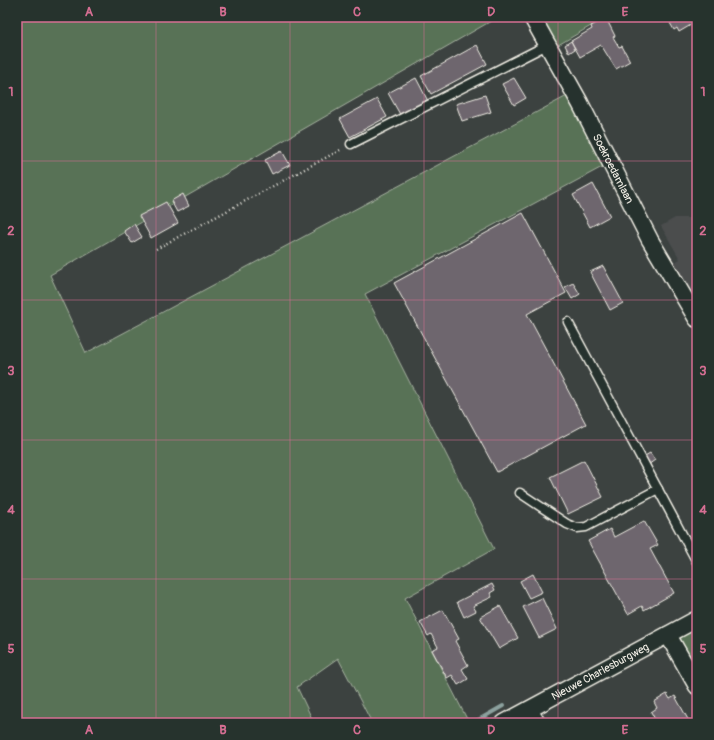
<svg xmlns="http://www.w3.org/2000/svg" width="714" height="740" font-family="Pangolin,sans-serif">
<style>
.built{fill:#4b4d4e}
.green{fill:#597257;stroke:#a6b2a0}
.lines{fill:none;stroke-linecap:round;stroke-linejoin:round}
.stream{stroke:#8ca19e;stroke-width:4}
.building{fill:#6e666e;stroke:#f4f1e8}
.service-casing{stroke:#f4f1e8;stroke-width:11}
.minor-casing{stroke:#f4f1e8;stroke-width:19}
.path{stroke:#f4f1e8;stroke-width:2.5;stroke-dasharray:1 3;stroke-linecap:butt}
.service{stroke:#26332d;stroke-width:8}
.minor{stroke:#26332d;stroke-width:16}
.grid{fill:none;stroke:#d66f93;stroke-width:1;stroke-opacity:0.55}
.labels{text-anchor:middle;dominant-baseline:central;stroke-width:3;stroke-linejoin:round;paint-order:stroke}
.street-label{font-size:11px;fill:#f4f1e8;stroke:#26332d}
.neatline{fill:none;stroke:#d66f93;stroke-width:1.5}
.grid-label{font-size:13px;text-anchor:middle;font-weight:bold;fill:#d66f93}
</style>
<rect width="100%" height="100%" fill="#3c4240"/>
<filter id="ink" filterUnits="userSpaceOnUse"><feTurbulence type="fractalNoise" baseFrequency=".025" numOctaves="2"/><feDisplacementMap in="SourceGraphic" scale="8" xChannelSelector="R" yChannelSelector="G"/><feConvolveMatrix kernelMatrix="1 2 1 2 8 2 1 2 1" color-interpolation-filters="sRGB"/></filter>
<g filter="url(#ink)">
<!-- built -->
<polygon class="built" points="675,218 697,218 697,308 670,265 680,259 661,226"/>
<!-- green -->
<g class="green">
<polygon points="17,17 498,17 50,275 86,353 567,96 604,166 365,294 494,549 405,598 467,719 461,723 372,723 338,658 297,687 314,723 17,723"/>
<polygon points="535,17 592,17 596,23 553,48"/>
<polygon points="697,626 697,675 680,639 684,634"/>
</g>
<g class="lines">
<!-- stream -->
<polyline class="stream" points="473,723 503,706"/>
</g>
<!-- building -->
<g class="building">
<polygon points="675,17 693,17 696,22 679,32 677,28 674,30 670,23 673,22 672,19"/>
<polygon points="606,18 615,36 613,37 619,47 622,46 630,61 616,69 601,45 580,57 571,41 592,29 591,26"/>
<polygon points="571,41 575,49 569,53 565,45"/>
<polygon points="477,45 487,64 431,94 421,76"/>
<polygon points="416,78 429,103 402,118 388,93"/>
<polygon points="514,78 526,98 514,105 502,84"/>
<polygon points="485,95 491,112 462,121 456,104"/>
<polygon points="377,99 387,117 350,137 340,119"/>
<polygon points="282,151 290,165 272,174 265,160"/>
<polygon points="593,184 610,216 590,227 573,195"/>
<polygon points="183,194 189,206 177,212 171,201"/>
<polygon points="166,202 178,223 151,238 139,216"/>
<polygon points="523,213 566,293 527,314 586,424 497,472 394,283"/>
<polygon points="134,224 142,237 132,243 124,231"/>
<polygon points="603,266 623,303 610,310 590,272"/>
<polygon points="573,283 580,294 572,299 565,287"/>
<polygon points="650,453 655,460 648,465 643,457"/>
<polygon points="584,460 603,497 568,514 550,477"/>
<polygon points="644,521 658,545 650,549 674,593 644,610 642,606 628,614 588,541 610,529 614,537"/>
<polygon points="533,574 542,592 529,598 520,581"/>
<polygon points="492,584 495,590 490,593 492,597 473,606 476,611 464,617 457,602"/>
<polygon points="542,598 557,629 539,638 523,607"/>
<polygon points="500,606 518,638 499,649 480,617"/>
<polygon points="443,610 459,639 455,641 468,665 462,669 468,679 458,685 452,675 447,678 432,650 438,647 431,634 428,636 420,622"/>
<polygon points="667,694 670,699 675,696 690,723 657,723 651,712 657,708 654,702"/>
</g>
<g class="lines">
<!-- service casing -->
<g class="service-casing">
<g id="service">
<polyline points="351,144 547,45"/>
<polyline points="568,322 697,562"/>
<polyline points="520,493 567,524 577,528 586,527 658,489"/>
</g>
</g>
<!-- minor casing -->
<g class="minor-casing">
<g id="minor">
<path id="s1" d="M532 17 580 103 650 240 697 319"/>
<polyline points="668,635 697,686"/>
<polyline points="529,710 537,723"/>
<path id="s2" d="M504 723 697 619"/>
</g>
</g>
<!-- path -->
<polyline class="path" points="156,249 342,149"/>
<!-- service -->
<use href="#service" class="service"/>
<!-- minor -->
<use href="#minor" class="minor"/>
</g>
</g>
<!-- grid -->
<path class="grid" d="M156 17V723M290 17V723M424 17V723M558 17V723M17 161H697M17 300H697M17 440H697M17 579H697"/>
<g class="labels">
<!-- street labels -->
<g class="street-label">
<text stroke="none"><textPath href="#s1" startOffset="172">Soekroedamlaan</textPath></text>
<text stroke="none"><textPath href="#s2" startOffset="109">Nieuwe Charlesburgweg</textPath></text>
</g>
</g>
<!-- margin -->
<rect width="714" height="740" fill="none" stroke="#26332d" stroke-width="44"/>
<rect x="22" y="22" width="670" height="696" class="neatline"/>
<g class="grid-label">
<text x="89" y="16">A</text>
<text x="223" y="16">B</text>
<text x="357" y="16">C</text>
<text x="491" y="16">D</text>
<text x="625" y="16">E</text>
<text x="11" y="96">1</text>
<text x="703" y="96">1</text>
<text x="11" y="235">2</text>
<text x="703" y="235">2</text>
<text x="11" y="375">3</text>
<text x="703" y="375">3</text>
<text x="11" y="514">4</text>
<text x="703" y="514">4</text>
<text x="11" y="653">5</text>
<text x="703" y="653">5</text>
<text x="89" y="734">A</text>
<text x="223" y="734">B</text>
<text x="357" y="734">C</text>
<text x="491" y="734">D</text>
<text x="625" y="734">E</text>
</g>
</svg>
